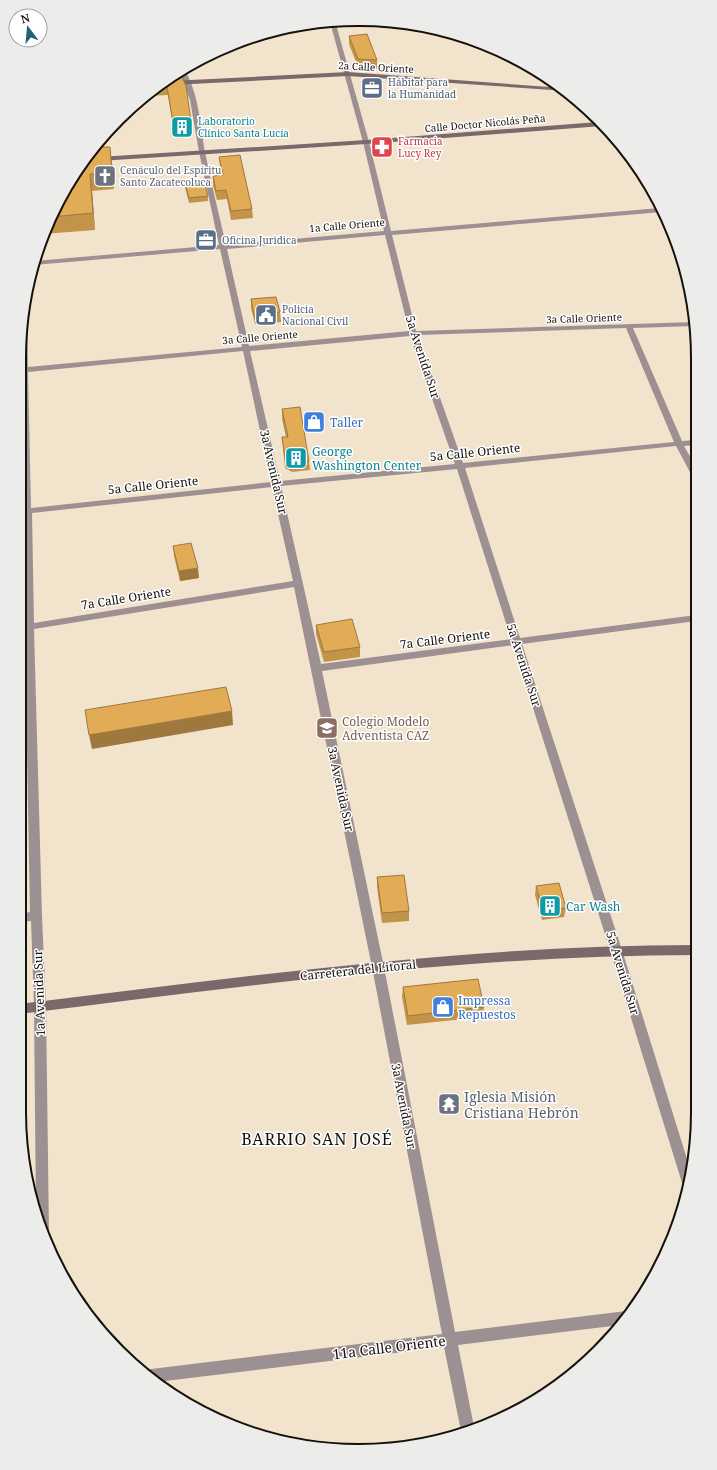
<svg xmlns="http://www.w3.org/2000/svg" width="717" height="1470" font-family="'Noto Serif',serif">
<style>
.lines{fill:none;stroke-linecap:round;stroke-linejoin:round}
.street{fill:#9d9092;fill-rule:evenodd}
.secondary{fill:#7a686a;fill-rule:evenodd}
.wall{fill:#c2944a}
.shaded-wall{fill:#9e783c}
.building{fill:#e2ac56;stroke:#9e783c}
.labels{text-anchor:middle;dominant-baseline:central;stroke-width:3;stroke-linejoin:round;paint-order:stroke}
.far-street-label{font-size:10px;fill:#16110a;stroke:#fff}
.far-service-label{font-size:10px;fill:#4e5e75;stroke:#fff;text-anchor:start}
.far-culture-label{font-size:10px;fill:#0d838f;stroke:#fff;text-anchor:start}
.far-health-label{font-size:10px;fill:#be3a42;stroke:#fff;text-anchor:start}
.far-worship-label{font-size:10px;fill:#5b616d;stroke:#fff;text-anchor:start}
.street-label{font-size:12px;fill:#16110a;stroke:#fff}
.shop-label{font-size:12px;fill:#366cbe;stroke:#fff;text-anchor:start}
.culture-label{font-size:12px;fill:#0d838f;stroke:#fff;text-anchor:start}
.education-label{font-size:12px;fill:#785e54;stroke:#fff;text-anchor:start}
.near-worship-label{font-size:14px;fill:#5b616d;stroke:#fff;text-anchor:start}
.near-street-label{font-size:14px;fill:#16110a;stroke:#fff}
.near-neighbourhood-label{font-size:16px;letter-spacing:1px;fill:#16110a;stroke:#fff}
.rim{fill:none;stroke:#16110a;stroke-width:2}
</style>
<rect width="100%" height="100%" fill="#f2e3cd"/>
<g class="lines">
<!-- street -->
<path class="street" d="M335 21 369 142 391 231 660 208 662 212 392 235 416 331 695 322V326L633 328 682 441 696 440V445L684 446 696 467V479L692 476 676 446 465 468 520 638 696 615V621L522 644 622 950 692 1175 687 1191 685 1190 683 1186 610 950 513 645 322 671 384 967 455 1332 626 1311 630 1313 620 1325 458 1345 474 1427 461 1431 444 1347 157 1382 146 1371 151 1369 442 1334 372 967 294 587 34 629 42 916 46 1006 49 1233 48 1237 46 1238 36 1216 34 1006 31 921 19 922V914L30 912 26 698H19V692L26 691 23 514 19 515V509H23L19 368 23 320 27 322 28 367 242 347 220 249 34 265 35 261 219 245 199 152 190 100 179 71 184 69C199 93 200 124 205 152 211 183 219 214 226 245L384 231 363 142 330 22ZM385 235 409 331 249 346 227 249ZM626 328 674 442 463 463 418 335ZM410 336 455 464 280 481 250 351ZM243 351 271 482 31 508 28 372ZM457 469 511 639 321 664 281 486ZM272 487 293 581 34 623 32 513Z"/>
<!-- secondary -->
<g class="secondary">
<polygon points="348,72 563,88 567,91 348,76 171,85 168,83 171,81"/>
<polygon points="598,122 602,126 366,144 99,161 96,159 99,157 366,140"/>
<path d="M697 945V955C470 955 244 986 19 1014V1004C244 977 470 945 697 945Z"/>
</g>
</g>
<!-- wall -->
<g class="wall">
<polygon points="349,36 377,60 377,69 358,67 349,44"/>
<polygon points="180,71 180,77 191,121 192,129 174,131 168,95 146,96 170,76"/>
<polygon points="219,157 252,209 253,218 231,220 227,199 217,200 213,185 213,176 222,175 220,166"/>
<polygon points="112,163 114,189 92,191 95,230 43,234 45,228 76,170"/>
<polygon points="185,183 208,196 208,201 189,203 185,187"/>
<polygon points="251,299 280,312 281,322 255,324 251,308"/>
<polygon points="282,409 309,461 310,470 292,472 285,468 283,447 282,437 286,437 282,419"/>
<polygon points="173,546 199,578 180,581 174,556"/>
<polygon points="316,625 360,647 360,657 324,662 316,634"/>
<polygon points="377,877 409,911 409,921 382,923 377,887"/>
<polygon points="536,886 566,908 564,917 542,920 535,895"/>
<polygon points="403,987 484,1007 483,1017 407,1025 402,997"/>
</g>
<!-- shaded-wall -->
<g class="shaded-wall">
<polygon points="110,147 112,163 114,189 112,173"/>
<polygon points="90,174 92,191 95,230 93,213"/>
<polygon points="198,568 199,578 180,581 179,571"/>
<polygon points="232,711 233,725 92,749 89,735"/>
</g>
<!-- building -->
<g class="building">
<polygon points="367,34 377,60 358,59 349,36"/>
<polygon points="182,77 186,86 191,121 173,122 167,87 156,87 168,78"/>
<polygon points="95,147 110,147 112,173 90,174 93,213 51,217 76,170"/>
<polygon points="240,155 252,209 231,211 226,190 216,191 213,176 223,175 219,157"/>
<polygon points="204,181 208,196 189,198 185,183"/>
<polygon points="276,297 280,312 254,315 251,299"/>
<polygon points="300,407 309,461 292,462 285,459 282,437 288,437 282,409"/>
<polygon points="191,543 198,568 179,571 173,546"/>
<polygon points="352,619 360,647 324,652 316,625"/>
<polygon points="226,687 232,711 89,735 85,710"/>
<polygon points="404,875 409,911 382,913 377,877"/>
<polygon points="559,883 566,908 543,910 536,886"/>
<polygon points="478,979 484,1007 408,1016 403,987"/>
</g>
<!-- icons -->
<defs>
<g id="office-square" transform="scale(1.15)"><rect x="-9" y="-9" width="18" height="18" rx="4" fill="#5c6f8a" stroke="#fff"/><path d="M-6-3h4V-5.5h4V-3h4V5H-6ZM-1-4.5V-3h2v-1.5ZM-6 0V1H6V0Z" fill="#fff"/></g>
<g id="building-square" transform="scale(1.15)"><rect x="-9" y="-9" width="18" height="18" rx="4" fill="#0f9aa8" stroke="#fff"/><path d="M-4-6H4V6H1V3H-1V6H-4ZM-2.5-4.3h1.7v1.8h-1.7ZM.8-4.3h1.7v1.8H.8ZM-2.5-1h1.7V.8h-1.7ZM.8-1h1.7V.8H.8Z" fill="#fff"/></g>
<g id="pharmacy-square" transform="scale(1.15)"><rect x="-9" y="-9" width="18" height="18" rx="4" fill="#e0444e" stroke="#fff"/><path d="M-2-6h4v4h4v4h-4v4h-4v-4h-4v-4h4Z" fill="#fff"/></g>
<g id="church-square" transform="scale(1.15)"><rect x="-9" y="-9" width="18" height="18" rx="4" fill="#6b7280" stroke="#fff"/><path d="M-1.2-6h2.4v3.5h3.3v2.4h-3.3V6h-2.4V-.1h-3.3v-2.4h3.3Z" fill="#fff"/></g>
<g id="civic-square" transform="scale(1.15)"><rect x="-9" y="-9" width="18" height="18" rx="4" fill="#5c6f8a" stroke="#fff"/><path d="M-.6-6.5H3V-4.5H.6V-3L4-1V1h2V6H-6V1h2V-1L-.6-3ZM-1.2 2.5V6h2.4V2.5Z" fill="#fff"/></g>
<g id="shop-square" transform="scale(1.15)"><rect x="-9" y="-9" width="18" height="18" rx="4" fill="#3f7fe0" stroke="#fff"/><path d="M-5-2.5h2.3a2.7 3.5 0 0 1 5.4 0H5L5.5 6h-11ZM-1.5-2.5h3a1.5 2.3 0 0 0-3 0Z" fill="#fff"/></g>
<g id="university-square" transform="scale(1.15)"><rect x="-9" y="-9" width="18" height="18" rx="4" fill="#8d6e63" stroke="#fff"/><path d="M0-5L7-2L0 1L-7-2ZM-4 1L0 2.5L4 1V4Q0 6-4 4Z" fill="#fff"/></g>
<g id="temple-square" transform="scale(1.15)"><rect x="-9" y="-9" width="18" height="18" rx="4" fill="#6b7280" stroke="#fff"/><path d="M0-6L5-2H3V0L6.5 2.5H4V6H1.5V3h-3V6H-4V2.5H-6.5L-3 0V-2H-5Z" fill="#fff"/></g>
</defs>
<g fill-rule="evenodd">
<use href="#office-square" x="372" y="88"/>
<use href="#building-square" x="182" y="127"/>
<use href="#pharmacy-square" x="382" y="147"/>
<use href="#church-square" x="105" y="176"/>
<use href="#office-square" x="206" y="240"/>
<use href="#civic-square" x="266" y="315"/>
<use href="#shop-square" x="314" y="422"/>
<use href="#building-square" x="296" y="458"/>
<use href="#university-square" x="327" y="728"/>
<use href="#building-square" x="550" y="906"/>
<use href="#shop-square" x="443" y="1007"/>
<use href="#temple-square" x="449" y="1104"/>
</g>
<g class="labels">
<!-- far-street labels -->
<g class="far-street-label">
<text transform="translate(376 67) rotate(3)">2a Calle Oriente</text>
<text transform="translate(485 123) rotate(-5)">Calle Doctor Nicolás Peña</text>
<text transform="translate(347 225) rotate(-5)">1a Calle Oriente</text>
<text transform="translate(584 318) rotate(-2)">3a Calle Oriente</text>
<text transform="translate(260 337) rotate(-5)">3a Calle Oriente</text>
</g>
<!-- far-service labels -->
<g class="far-service-label">
<text x="388" y="82">Hábitat para<tspan x="388" dy="12">la Humanidad</tspan></text>
<text x="222" y="240">Oficina Juridica</text>
<text x="282" y="309">Policia<tspan x="282" dy="12">Nacional Civil</tspan></text>
</g>
<!-- far-culture labels -->
<g class="far-culture-label">
<text x="198" y="121">Laboratorio<tspan x="198" dy="12">Clínico Santa Lucía</tspan></text>
</g>
<!-- far-health labels -->
<g class="far-health-label">
<text x="398" y="141">Farmacia<tspan x="398" dy="12">Lucy Rey</tspan></text>
</g>
<!-- far-worship labels -->
<g class="far-worship-label">
<text x="120" y="170">Cenáculo del Espíritu<tspan x="120" dy="12">Santo Zacatecoluca</tspan></text>
</g>
<!-- street labels -->
<g class="street-label">
<text transform="translate(423 357) rotate(72)">5a Avenida Sur</text>
<text transform="translate(475 452) rotate(-6)">5a Calle Oriente</text>
<text transform="translate(274 472) rotate(77)">3a Avenida Sur</text>
<text transform="translate(153 485) rotate(-6)">5a Calle Oriente</text>
<text transform="translate(126 598) rotate(-9)">7a Calle Oriente</text>
<text transform="translate(445 639) rotate(-7)">7a Calle Oriente</text>
<text transform="translate(524 665) rotate(72)">5a Avenida Sur</text>
<text transform="translate(341 789) rotate(78)">3a Avenida Sur</text>
<text transform="translate(358 970) rotate(-6)">Carretera del Litoral</text>
<text transform="translate(623 973) rotate(73)">5a Avenida Sur</text>
<text transform="translate(39 993) rotate(-92)">1a Avenida Sur</text>
<text transform="translate(404 1106) rotate(79)">3a Avenida Sur</text>
</g>
<!-- shop labels -->
<g class="shop-label">
<text x="330" y="422">Taller</text>
<text x="458" y="1000">Impressa<tspan x="458" dy="14">Repuestos</tspan></text>
</g>
<!-- culture labels -->
<g class="culture-label">
<text x="312" y="451">George<tspan x="312" dy="14">Washington Center</tspan></text>
<text x="566" y="906">Car Wash</text>
</g>
<!-- education labels -->
<g class="education-label">
<text x="342" y="721">Colegio Modelo<tspan x="342" dy="14">Adventista CAZ</tspan></text>
</g>
<!-- near-worship labels -->
<g class="near-worship-label">
<text x="464" y="1096">Iglesia Misión<tspan x="464" dy="16">Cristiana Hebrón</tspan></text>
</g>
<!-- near-street labels -->
<g class="near-street-label">
<text transform="translate(389 1347) rotate(-7)">11a Calle Oriente</text>
</g>
<!-- near-neighbourhood labels -->
<g class="near-neighbourhood-label">
<text x="317" y="1139">BARRIO SAN JOSÉ</text>
</g>
</g>
<!-- crop -->
<path d="M0 0H717V1470H0ZM358 26H359A332 332 0 0 1 691 358V1112A332 332 0 0 1 359 1444H358A332 332 0 0 1 26 1112V358A332 332 0 0 1 358 26Z" fill="#ececeb" fill-rule="evenodd"/>
<path class="rim" d="M358 26H359A332 332 0 0 1 691 358V1112A332 332 0 0 1 359 1444H358A332 332 0 0 1 26 1112V358A332 332 0 0 1 358 26Z"/>
<!-- north arrow -->
<g transform="translate(28 28) rotate(344)"><circle r="19" fill="#ffffff" stroke="#a2a09d"/>
<path d="M0-3L7 15L0 10L-7 15Z" fill="#236378"/>
<text y="-6" font-size="11" font-weight="bold" text-anchor="middle" fill="#16110a">N</text>
</g>
</svg>
